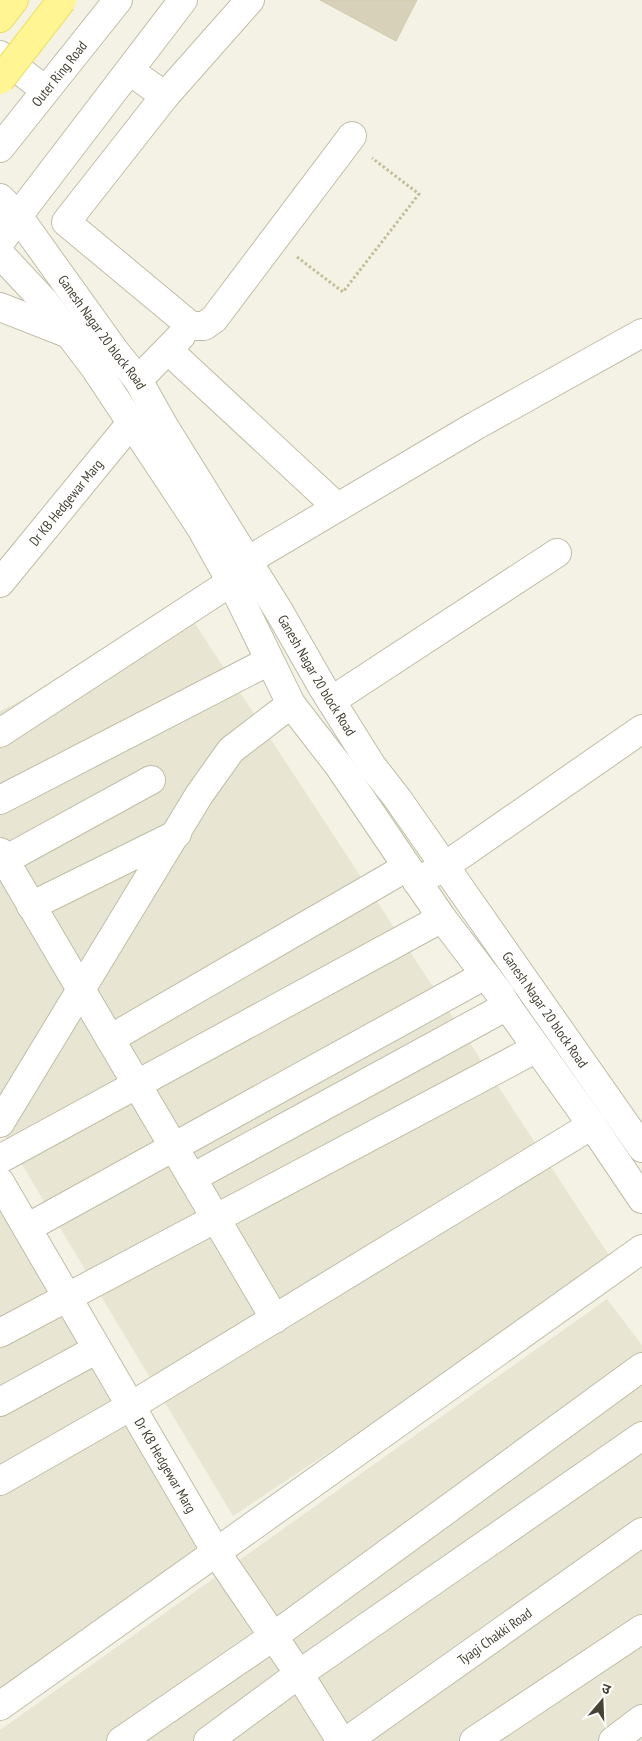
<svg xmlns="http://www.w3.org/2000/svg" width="642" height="1741" font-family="'PT Sans Narrow','Noto Sans Devanagari',sans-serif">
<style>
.residential{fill:#e8e6d2}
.building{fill:#d7d1b9;stroke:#d2cbac}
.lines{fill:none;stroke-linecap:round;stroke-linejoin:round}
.minor-casing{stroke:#c0bda6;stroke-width:30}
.tertiary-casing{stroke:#c0bda6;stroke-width:30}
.primary-casing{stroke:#eee058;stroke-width:30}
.path{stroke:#c3bd96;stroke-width:3;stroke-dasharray:2.5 2.5;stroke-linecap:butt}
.minor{stroke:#fff;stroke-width:28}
.tertiary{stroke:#fff;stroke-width:28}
.primary{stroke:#fff693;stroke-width:28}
.primary-bridge-casing{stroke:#eee058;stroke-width:30;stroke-linecap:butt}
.primary-bridge{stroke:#fff693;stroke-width:28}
.labels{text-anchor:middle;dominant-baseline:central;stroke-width:4.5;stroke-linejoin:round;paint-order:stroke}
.street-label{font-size:14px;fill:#474334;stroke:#fff}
</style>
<rect width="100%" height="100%" fill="#f4f2e5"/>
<!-- residential -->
<g class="residential">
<polygon points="190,616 614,1263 233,1516 0,1128 0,711"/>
<polygon points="0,1193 214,1543 0,1698"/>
<polygon points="607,1299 642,1345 642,1741 0,1741 0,1730"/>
</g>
<!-- building -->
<polygon class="building" points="320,0 417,0 396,41"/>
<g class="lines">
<!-- minor casing -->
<g class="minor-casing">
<g id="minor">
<polyline points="130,71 165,96 250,0"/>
<polyline points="165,96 66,222 191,326 204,326 214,319 352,136"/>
<polyline points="0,243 18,216 183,0"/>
<polyline points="168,350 337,507"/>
<polyline points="138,380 181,336"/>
<polyline points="247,561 475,426 642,333"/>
<path id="s1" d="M0 583 131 423"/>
<polyline points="331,701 557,553"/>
<polyline points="0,733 231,582"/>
<polyline points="0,800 269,661"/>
<polyline points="0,852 275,1319"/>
<polyline points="5,860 151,780"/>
<polyline points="417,882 445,866 642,729"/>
<polyline points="31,906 177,834"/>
<polyline points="110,1039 407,867"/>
<polyline points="0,1123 199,795 231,750 291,704"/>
<polyline points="0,1159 442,918"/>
<polyline points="192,1178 507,1006"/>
<path id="s2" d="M0 1182 216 1552 299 1674 341 1741"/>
<polyline points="27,1228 485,975"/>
<polyline points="0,1333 537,1048"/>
<polyline points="0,1402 97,1349"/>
<polyline points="0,1481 131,1406 592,1125"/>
<polyline points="0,1706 642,1249"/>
<polyline points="121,1741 274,1636 642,1367"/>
<polyline points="208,1741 299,1674 642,1436"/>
<path id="s3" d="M347 1741 642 1532"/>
<polyline points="474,1741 642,1629"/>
<polyline points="613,1741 642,1719"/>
</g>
</g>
<!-- tertiary casing -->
<g class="tertiary-casing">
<g id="tertiary">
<polyline points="0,55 45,90"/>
<path id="s4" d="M0 148 118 0"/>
<path id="s5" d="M0 198 18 216 114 350 138 380 165 428 280 613 323 688 372 766 397 798 642 1148"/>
<polyline points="0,254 44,301 95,368 201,528 235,589 291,704 339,766 442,918 500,994 507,1006 592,1125 642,1199"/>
<polyline points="0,307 69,334"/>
</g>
</g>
<!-- primary casing -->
<g class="primary-casing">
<polyline id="primary" points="0,18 14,0"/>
</g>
<!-- path -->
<polyline class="path" points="297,257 343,292 419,194 372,158"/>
<!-- minor -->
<use href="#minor" class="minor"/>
<!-- tertiary -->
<use href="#tertiary" class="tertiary"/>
<!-- primary -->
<use href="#primary" class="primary"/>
<!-- primary-bridge casing -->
<g class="primary-bridge-casing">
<polyline id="primary-bridge" points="0,80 62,0"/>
</g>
<!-- primary-bridge -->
<use href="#primary-bridge" class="primary-bridge"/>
</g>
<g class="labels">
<!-- street labels -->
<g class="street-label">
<text stroke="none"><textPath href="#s4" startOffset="95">Outer Ring Road</textPath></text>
<text stroke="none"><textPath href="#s5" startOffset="169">Ganesh Nagar 20 block Road</textPath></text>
<text stroke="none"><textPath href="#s1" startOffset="104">Dr KB Hedgewar Marg</textPath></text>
<text stroke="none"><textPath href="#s5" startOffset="574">Ganesh Nagar 20 block Road</textPath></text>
<text stroke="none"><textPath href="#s5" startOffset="979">Ganesh Nagar 20 block Road</textPath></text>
<text stroke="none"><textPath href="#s2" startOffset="328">Dr KB Hedgewar Marg</textPath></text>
<text stroke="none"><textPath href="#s3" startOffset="181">Tyagi Chakki Road</textPath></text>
</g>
</g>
<!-- north arrow -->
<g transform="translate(602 1701) rotate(19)" stroke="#ffffff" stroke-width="4" paint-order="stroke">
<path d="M0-4L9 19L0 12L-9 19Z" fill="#474334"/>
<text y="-8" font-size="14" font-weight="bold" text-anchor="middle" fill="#474334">उ</text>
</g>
</svg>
